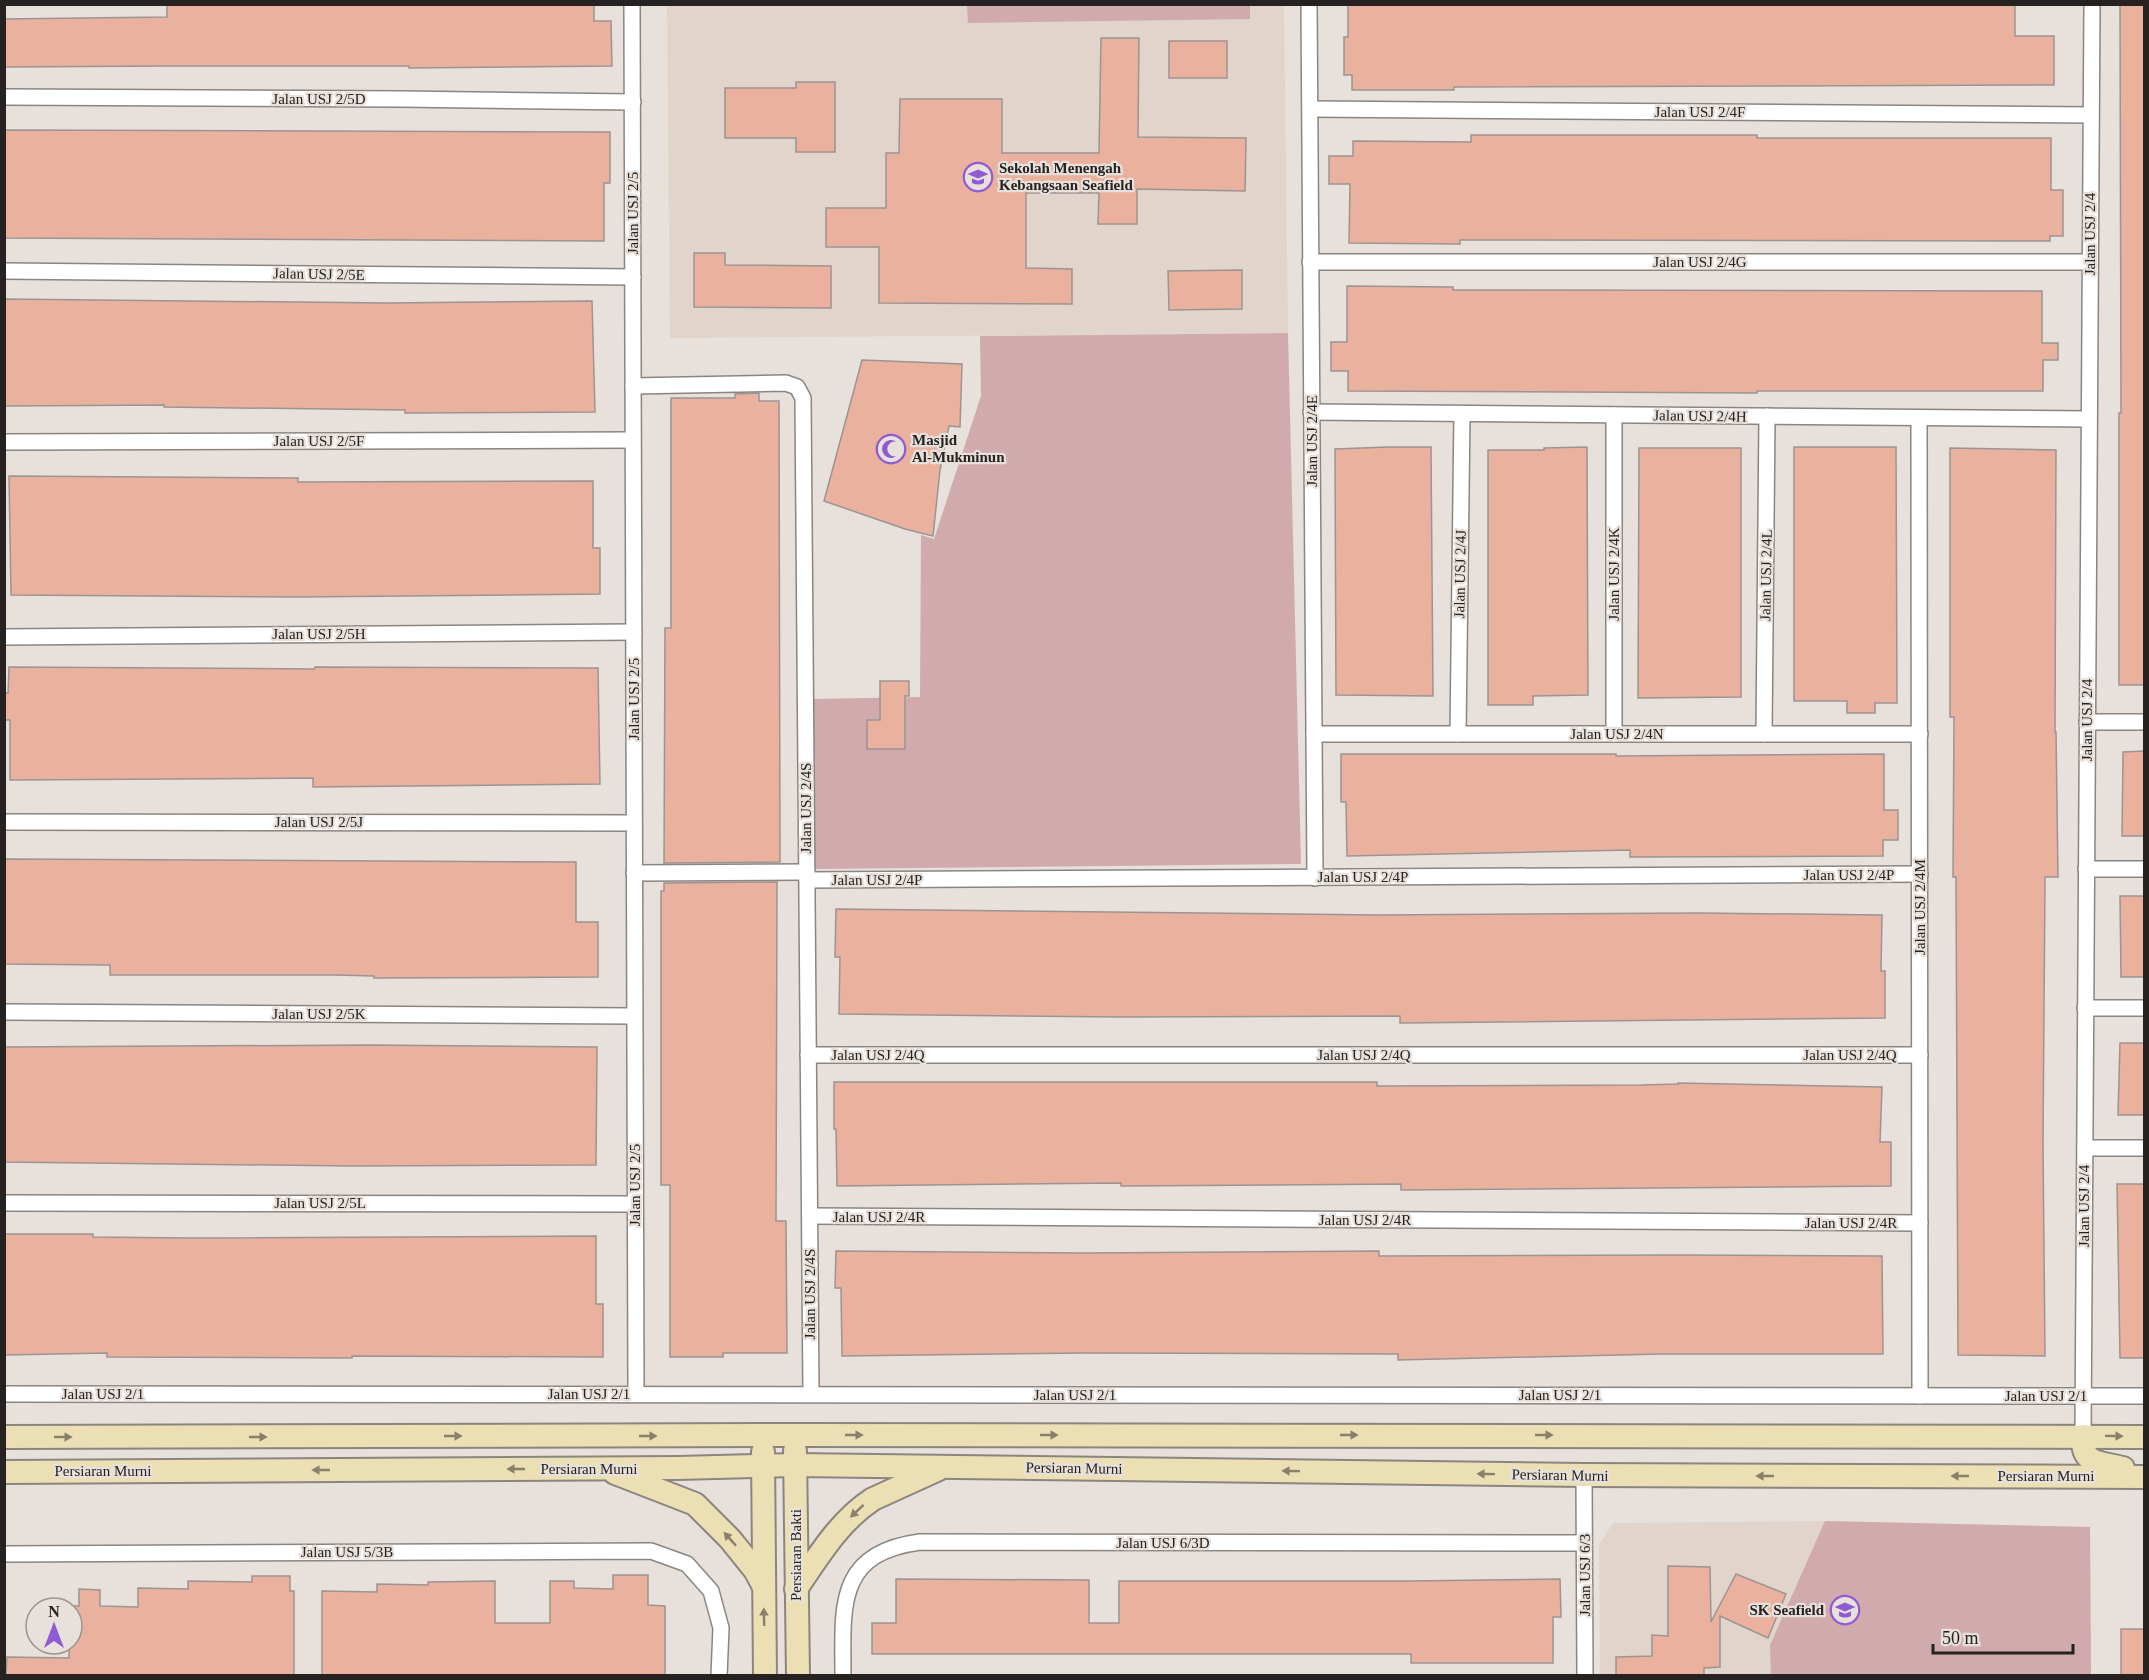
<svg xmlns="http://www.w3.org/2000/svg" width="2149" height="1680" font-family="Georgia,serif">
<style>
.built{fill:#e1d4ca}
.green{fill:#d1aaad}
.building{fill:#ebb19f;stroke:#9c9492;stroke-width:1.5}
.lines{fill:none;stroke-linecap:round;stroke-linejoin:round}
.street-casing{stroke:#8b8580;stroke-width:18}
.secondary-casing{stroke:#8b8580;stroke-width:26}
.street{stroke:#fff;stroke-width:15}
.secondary{stroke:#ecdfb3;stroke-width:22}
.oneway{fill:#88806a}
.labels{text-anchor:middle;dominant-baseline:central;stroke-width:4.5;stroke-linejoin:round;paint-order:stroke}
.street-label{font-size:15px;fill:#252221;stroke:#e7e0db}
.poi-label{font-size:15px;font-weight:bold;fill:#252221;stroke:#e7e0db;text-anchor:start}
</style>
<rect width="100%" height="100%" fill="#e7e0db"/>
<!-- built -->
<g class="built">
<polygon points="667,5 1284,5 1288,333 670,338"/>
<polygon points="1825,1521 2090,1527 2091,1675 1600,1675 1599,1545 1613,1523"/>
</g>
<!-- green -->
<g class="green">
<polygon points="967,5 1250,5 1250,19 968,23"/>
<polygon points="1288,333 1301,864 815,869 813,699 920,697 921,535 934,539 981,396 980,336"/>
<polygon points="1825,1521 2090,1527 2091,1675 1771,1675 1770,1645"/>
</g>
<!-- building -->
<g class="building">
<polygon points="167,4 594,4 594,21 611,21 612,66 409,68 409,66 168,66 4,67 4,19 167,17"/>
<polygon points="1348,4 2015,4 2015,36 2054,36 2054,85 1454,87 1454,90 1352,90 1352,75 1344,75 1344,37 1348,37"/>
<polygon points="2120,4 2145,4 2145,685 2119,685 2119,413 2121,413"/>
<polygon points="1101,38 1139,38 1138,137 1246,138 1245,191 1137,189 1137,224 1098,224 1099,193 1026,193 1026,268 1072,269 1072,304 879,303 879,247 826,247 826,208 886,208 886,153 899,153 900,99 1002,99 1002,153 1099,153"/>
<rect x="1169" y="41" width="58" height="37"/>
<polygon points="796,82 835,82 835,152 796,152 796,138 725,138 725,88 796,88"/>
<polygon points="4,130 610,132 610,183 604,183 604,241 4,238"/>
<polygon points="1471,135 1757,135 1757,138 2051,138 2051,190 2063,190 2063,236 2050,236 2050,241 1460,240 1460,244 1349,243 1350,184 1329,184 1329,156 1353,156 1353,141 1471,142"/>
<polygon points="694,253 725,253 725,265 831,266 831,308 694,307"/>
<polygon points="1242,270 1242,309 1169,310 1168,271"/>
<polygon points="1347,286 1453,287 1453,290 2042,291 2042,343 2058,343 2058,360 2043,360 2043,391 1757,391 1757,393 1348,391 1348,371 1331,371 1331,342 1347,342"/>
<polygon points="4,299 387,303 592,301 595,412 405,413 405,410 164,407 164,405 4,406"/>
<polygon points="862,360 962,364 960,427 949,426 940,470 933,536 905,529 824,501"/>
<polygon points="759,393 759,401 779,401 780,862 664,863 665,628 671,628 671,398 735,398 735,394"/>
<polygon points="1388,447 1431,447 1433,696 1336,695 1335,449"/>
<polygon points="1587,447 1588,695 1533,696 1533,705 1488,705 1488,450 1544,450 1544,448"/>
<polygon points="1794,447 1896,447 1897,703 1875,703 1875,713 1847,713 1847,701 1794,701"/>
<polygon points="1639,448 1741,448 1741,697 1638,698"/>
<polygon points="1950,448 2056,450 2055,732 2056,732 2058,877 2045,877 2043,1144 2045,1356 1958,1355 1956,877 1953,877 1954,717 1950,717"/>
<polygon points="9,476 298,478 298,482 593,481 593,548 600,548 600,594 299,597 11,595"/>
<polygon points="9,667 314,669 315,667 598,668 600,784 313,787 313,778 10,780 10,720 4,720 4,693 8,693"/>
<polygon points="880,681 909,681 909,696 905,696 905,749 867,749 867,720 880,720"/>
<polygon points="2145,751 2145,836 2122,836 2123,752"/>
<polygon points="1341,754 1616,754 1616,756 1884,754 1884,810 1898,810 1898,840 1883,840 1883,856 1630,857 1630,850 1347,856 1346,802 1341,802"/>
<polygon points="4,859 576,862 576,922 598,922 598,977 374,978 374,976 336,975 110,975 110,965 4,964"/>
<polygon points="777,882 776,1221 786,1221 787,1353 723,1353 723,1357 670,1357 670,1185 661,1185 661,891 664,891 664,883"/>
<polygon points="2120,896 2145,896 2145,977 2121,977"/>
<polygon points="836,909 1378,915 1699,913 1882,915 1881,971 1885,971 1885,1018 1400,1023 1400,1016 1121,1017 839,1014 840,957 835,957"/>
<polygon points="2120,1043 2145,1043 2145,1115 2118,1115"/>
<polygon points="369,1045 597,1047 596,1165 353,1166 4,1162 4,1047"/>
<polygon points="834,1082 1377,1082 1377,1086 1641,1085 1678,1084 1678,1083 1882,1087 1880,1142 1891,1142 1891,1186 1401,1190 1401,1184 1121,1186 1121,1183 837,1186 836,1129 834,1129"/>
<polygon points="2117,1184 2145,1184 2145,1358 2120,1358"/>
<polygon points="4,1234 93,1234 93,1237 189,1238 596,1236 596,1304 603,1304 603,1357 352,1356 352,1358 107,1357 107,1353 4,1355"/>
<polygon points="836,1251 1085,1253 1379,1251 1379,1256 1680,1255 1882,1256 1883,1354 1661,1354 1398,1360 1398,1354 1084,1353 842,1356 841,1288 835,1288"/>
<polygon points="1668,1566 1710,1567 1711,1622 1736,1574 1786,1594 1768,1638 1720,1616 1720,1667 1704,1668 1704,1676 1616,1676 1616,1657 1652,1656 1652,1635 1668,1636"/>
<polygon points="613,1575 648,1575 648,1605 665,1606 665,1676 322,1676 322,1591 377,1592 377,1584 428,1585 428,1582 495,1581 495,1623 550,1623 550,1581 574,1581 574,1588 613,1589"/>
<polygon points="252,1576 290,1576 290,1591 294,1591 294,1676 6,1676 7,1657 69,1658 69,1644 72,1644 72,1606 79,1606 79,1589 100,1590 100,1606 138,1607 138,1588 188,1589 188,1581 252,1582"/>
<polygon points="896,1579 1089,1580 1089,1623 1119,1623 1119,1581 1409,1581 1560,1579 1561,1617 1553,1617 1553,1663 1411,1663 1411,1654 872,1654 872,1623 896,1623"/>
<rect x="2121" y="1629" width="24" height="47"/>
</g>
<g class="lines">
<!-- street casing -->
<g class="street-casing">
<g id="street">
<polyline points="632,4 636,1394"/>
<polyline points="1309,4 1315,878"/>
<polyline points="4,97 401,99 633,102"/>
<polyline points="1310,109 2091,115"/>
<polyline points="1310,262 2090,262"/>
<polyline points="4,271 633,277"/>
<polyline points="633,386 786,383 797,387 803,398 811,1394"/>
<polyline points="1311,412 2089,419"/>
<polyline points="1614,415 1614,734"/>
<polyline points="1919,418 1920,1396"/>
<polyline points="4,442 633,440"/>
<polyline points="4,637 634,632"/>
<polyline points="2087,722 2144,722"/>
<polyline points="1314,734 1920,734"/>
<polyline points="1458,734 1462,414"/>
<polyline points="1764,734 1767,416"/>
<polyline points="4,822 634,823"/>
<polyline points="2086,869 2144,869"/>
<polyline points="634,873 807,872"/>
<polyline points="807,880 1920,874"/>
<polyline points="2085,1008 2144,1008"/>
<polyline points="4,1012 634,1016"/>
<polyline points="808,1055 1920,1055"/>
<polyline points="2085,1148 2144,1148"/>
<polyline points="4,1203 635,1204"/>
<polyline points="810,1216 1920,1223"/>
<polyline points="4,1394 2144,1396"/>
<polyline points="2083,1436 2092,4"/>
<polyline points="1584,1475 1585,1676"/>
<polyline points="4,1554 651,1551 687,1564 711,1591 721,1628 719,1676"/>
<path d="M843 1676C843 1608 835 1553 920 1542L1584 1543"/>
</g>
</g>
<!-- secondary casing -->
<g class="secondary-casing">
<g id="secondary">
<path d="M2083 1436C2081 1465 2099 1462 2123 1468"/>
<polyline points="4,1437 795,1435 2144,1437"/>
<polyline points="795,1451 798,1676"/>
<polyline points="763,1452 765,1676"/>
<polyline points="4,1472 678,1468 795,1465 1584,1475 2144,1477"/>
<polyline points="615,1473 695,1504 730,1539 755,1570 763,1585"/>
<path d="M796 1589C818 1557 839 1521 873 1499L939 1469"/>
</g>
</g>
<!-- street -->
<use href="#street" class="street"/>
<!-- secondary -->
<use href="#secondary" class="secondary"/>
</g>
<!-- one-way arrows -->
<defs><path id="oneway-solid" d="M-6-.8H1V-3.2L6.5 0L1 3.2V.8H-6Z" transform="scale(1.5)"/></defs>
<g class="oneway">
<use href="#oneway-solid" transform="translate(854 1435)"/>
<use href="#oneway-solid" transform="translate(1049 1435)"/>
<use href="#oneway-solid" transform="translate(1349 1435)"/>
<use href="#oneway-solid" transform="translate(1544 1435)"/>
<use href="#oneway-solid" transform="translate(453 1436)"/>
<use href="#oneway-solid" transform="translate(648 1436)"/>
<use href="#oneway-solid" transform="translate(2114 1436) rotate(1)"/>
<use href="#oneway-solid" transform="translate(63 1437)"/>
<use href="#oneway-solid" transform="translate(258 1437)"/>
<use href="#oneway-solid" transform="translate(516 1469) rotate(180)"/>
<use href="#oneway-solid" transform="translate(321 1470) rotate(180)"/>
<use href="#oneway-solid" transform="translate(1291 1471) rotate(-179)"/>
<use href="#oneway-solid" transform="translate(1486 1474) rotate(-179)"/>
<use href="#oneway-solid" transform="translate(1765 1476) rotate(-180)"/>
<use href="#oneway-solid" transform="translate(1960 1476) rotate(-180)"/>
<use href="#oneway-solid" transform="translate(857 1511) rotate(137)"/>
<use href="#oneway-solid" transform="translate(730 1539) rotate(-132)"/>
<use href="#oneway-solid" transform="translate(764 1617) rotate(-91)"/>
</g>
<!-- icons -->
<defs>
<g id="school-ring" transform="scale(1.5)"><circle r="9.5" fill="#e7e0db" stroke="#8f5bd3" stroke-width="1.5"/><path d="M0-5L7-2L0 1L-7-2ZM-4 1L0 2.5L4 1V4Q0 6-4 4Z" fill="#8f5bd3"/></g>
<g id="mosque-ring" transform="scale(1.5)"><circle r="9.5" fill="#e7e0db" stroke="#8f5bd3" stroke-width="1.5"/><path d="M3.5-4.9A6 6 0 1 0 3.5 4.9A5 5 0 1 1 3.5-4.9Z" fill="#8f5bd3"/></g>
</defs>
<g fill-rule="evenodd">
<use href="#school-ring" x="978" y="177"/>
<use href="#mosque-ring" x="891" y="449"/>
<use href="#school-ring" x="1845" y="1610"/>
</g>
<g class="labels">
<!-- street labels -->
<g class="street-label">
<text x="319" y="99">Jalan USJ 2/5D</text>
<text x="1700" y="112">Jalan USJ 2/4F</text>
<text transform="translate(633 213) rotate(-90)">Jalan USJ 2/5</text>
<text transform="translate(2090 234) rotate(-90)">Jalan USJ 2/4</text>
<text x="1700" y="262">Jalan USJ 2/4G</text>
<text transform="translate(319 274) rotate(1)">Jalan USJ 2/5E</text>
<text transform="translate(1700 416) rotate(1)">Jalan USJ 2/4H</text>
<text x="319" y="441">Jalan USJ 2/5F</text>
<text transform="translate(1312 441) rotate(-90)">Jalan USJ 2/4E</text>
<text transform="translate(1460 574) rotate(-89)">Jalan USJ 2/4J</text>
<text transform="translate(1614 574) rotate(-90)">Jalan USJ 2/4K</text>
<text transform="translate(1766 575) rotate(-89)">Jalan USJ 2/4L</text>
<text x="319" y="634">Jalan USJ 2/5H</text>
<text transform="translate(634 699) rotate(-90)">Jalan USJ 2/5</text>
<text transform="translate(2087 720) rotate(-90)">Jalan USJ 2/4</text>
<text x="1617" y="734">Jalan USJ 2/4N</text>
<text transform="translate(806 808) rotate(-90)">Jalan USJ 2/4S</text>
<text x="319" y="822">Jalan USJ 2/5J</text>
<text x="1849" y="875">Jalan USJ 2/4P</text>
<text x="1363" y="877">Jalan USJ 2/4P</text>
<text x="877" y="880">Jalan USJ 2/4P</text>
<text transform="translate(1920 907) rotate(-90)">Jalan USJ 2/4M</text>
<text x="319" y="1014">Jalan USJ 2/5K</text>
<text x="878" y="1055">Jalan USJ 2/4Q</text>
<text x="1364" y="1055">Jalan USJ 2/4Q</text>
<text x="1850" y="1055">Jalan USJ 2/4Q</text>
<text transform="translate(635 1185) rotate(-90)">Jalan USJ 2/5</text>
<text x="320" y="1203">Jalan USJ 2/5L</text>
<text transform="translate(2084 1206) rotate(-90)">Jalan USJ 2/4</text>
<text x="879" y="1217">Jalan USJ 2/4R</text>
<text x="1365" y="1220">Jalan USJ 2/4R</text>
<text x="1851" y="1223">Jalan USJ 2/4R</text>
<text transform="translate(810 1294) rotate(-90)">Jalan USJ 2/4S</text>
<text x="103" y="1394">Jalan USJ 2/1</text>
<text x="589" y="1394">Jalan USJ 2/1</text>
<text x="1075" y="1395">Jalan USJ 2/1</text>
<text x="1560" y="1395">Jalan USJ 2/1</text>
<text x="2046" y="1396">Jalan USJ 2/1</text>
<text transform="translate(1074 1468) rotate(1)">Persiaran Murni</text>
<text x="589" y="1469">Persiaran Murni</text>
<text x="103" y="1471">Persiaran Murni</text>
<text transform="translate(1560 1475) rotate(1)">Persiaran Murni</text>
<text x="2046" y="1476">Persiaran Murni</text>
<text x="1163" y="1543">Jalan USJ 6/3D</text>
<text x="347" y="1552">Jalan USJ 5/3B</text>
<text transform="translate(796 1555) rotate(-90)">Persiaran Bakti</text>
<text transform="translate(1585 1575) rotate(-90)">Jalan USJ 6/3</text>
</g>
<!-- poi labels -->
<g class="poi-label">
<text x="999" y="168">Sekolah Menengah<tspan x="999" dy="17">Kebangsaan Seafield</tspan></text>
<text x="912" y="440">Masjid<tspan x="912" dy="17">Al-Mukminun</tspan></text>
<text x="1824" y="1610" text-anchor="end">SK Seafield</text>
</g>
</g>
<!-- border -->
<rect width="2149" height="1680" fill="none" stroke="#252221" stroke-width="12"/>
<!-- north arrow -->
<g transform="translate(54 1626)"><circle r="28" fill="#e7e0db" stroke="#999491" stroke-width="1.5"/>
<path d="M0-4.5L10 22L0 15L-10 22Z" fill="#8f5bd3"/>
<text y="-9" font-size="16" font-weight="bold" text-anchor="middle" fill="#252221">N</text>
</g>
<!-- scale -->
<path d="M1933 1644v9h140v-9" fill="none" stroke="#252221" stroke-width="3"/>
<text x="1942" y="1644" font-size="18" fill="#252221" stroke="#e7e0db" stroke-width="4.5" paint-order="stroke">50 m</text>
</svg>
